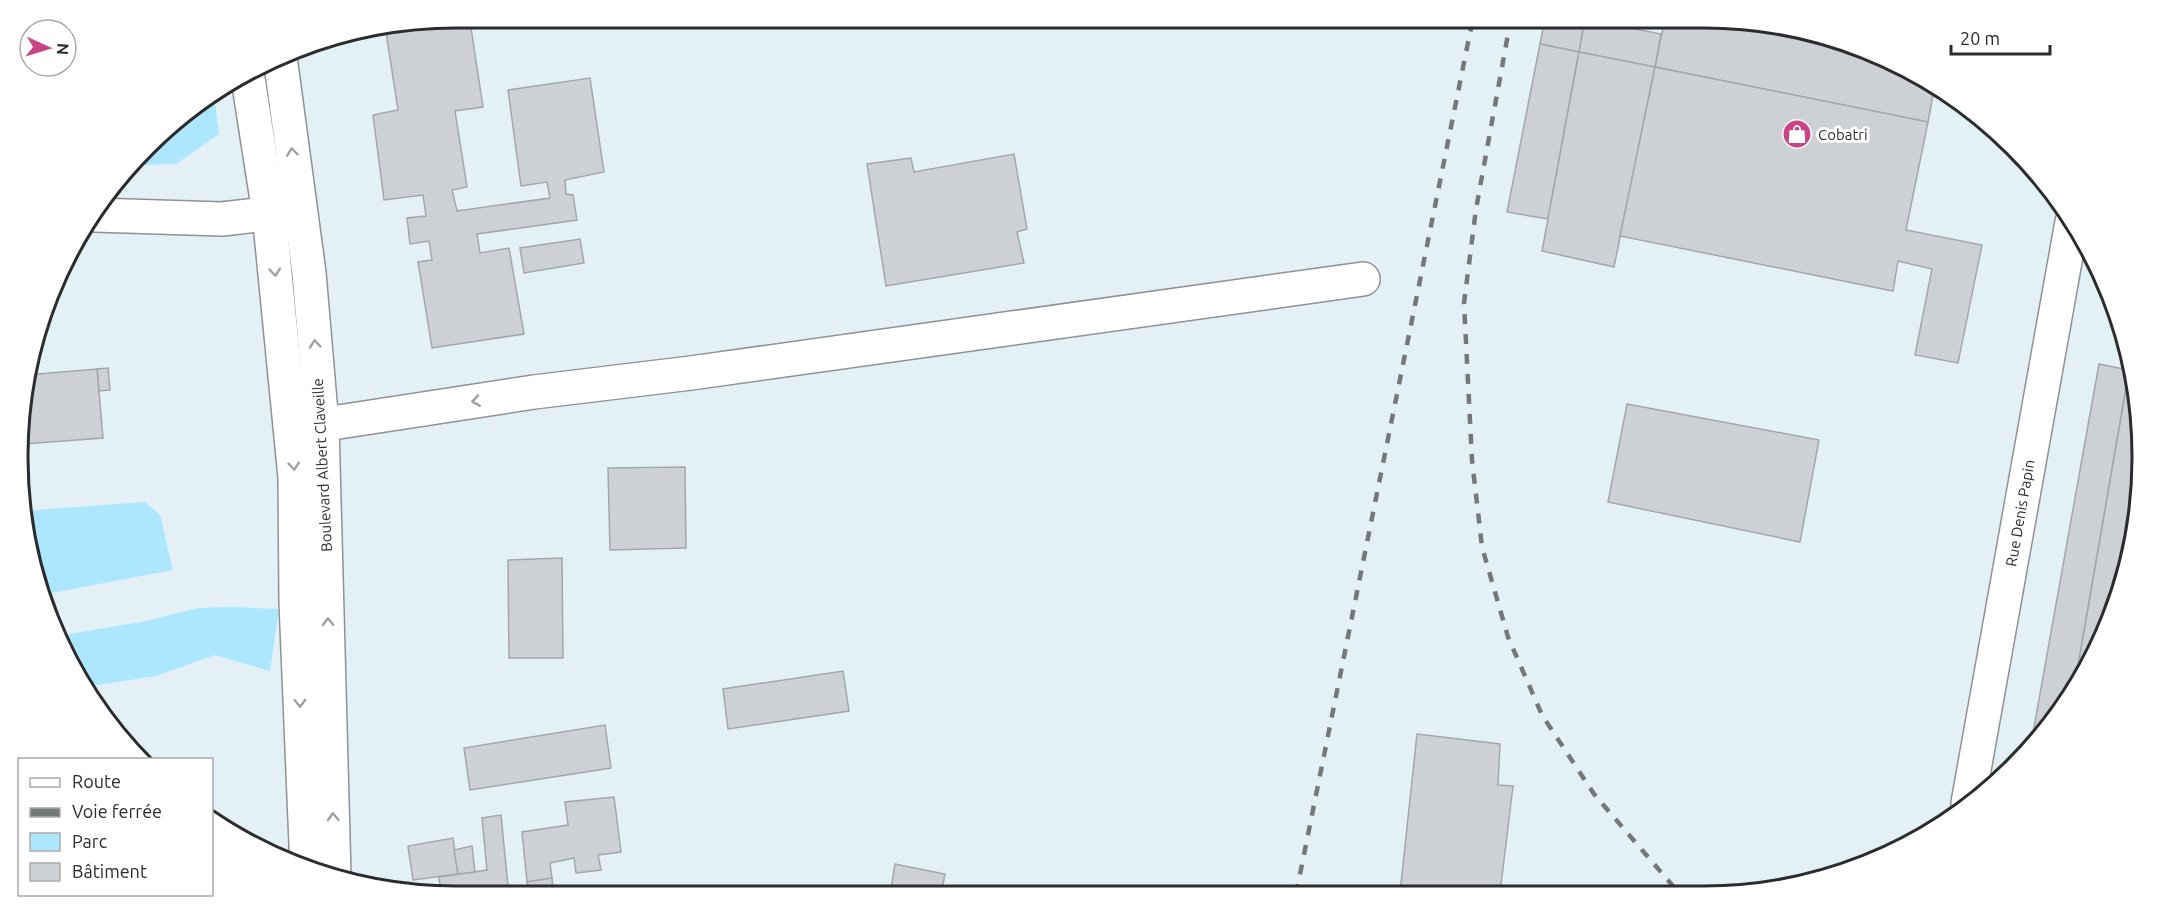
<svg xmlns="http://www.w3.org/2000/svg" width="2161" height="914" font-family="Ubuntu,sans-serif">
<style>
.built{fill:#e3f0f6}
.green{fill:#ade7ff}
.building{fill:#cdd0d4;stroke:#a4a7aa;stroke-width:1.5}
.lines{fill:none;stroke-linecap:round;stroke-linejoin:round}
.minor-casing{stroke:#8e9294;stroke-width:36}
.major-casing{stroke:#8e9294;stroke-width:36}
.minor{stroke:#fff;stroke-width:33}
.major{stroke:#fff;stroke-width:33}
.rail{stroke:#757879;stroke-width:4.5;stroke-dasharray:10 10;stroke-linecap:butt}
.oneway{stroke:#9fa0a0}
.labels{text-anchor:middle;dominant-baseline:central;stroke-width:6;stroke-linejoin:round;paint-order:stroke}
.poi-label{font-size:15px;fill:#2a2c2d;stroke:#fff;text-anchor:start}
.street-label{font-size:15px;fill:#2a2c2d;stroke:#fff}
.rim{fill:none;stroke:#2a2c2d;stroke-width:3}
</style>
<rect width="100%" height="100%" fill="#f6fbfd"/>
<!-- built -->
<polygon class="built" points="457,18 1704,18 1845,41 1924,77 1994,127 2052,190 2098,263 2128,344 2142,429 2139,515 2120,598 2069,701 1993,787 1872,862 1762,892 457,896 316,873 238,837 212,819 212,760 145,759 77,676 41,598 22,515 26,372 77,238 168,127 238,77 316,41"/>
<!-- green -->
<g class="green">
<polygon points="214,94 219,134 176,164 137,165 168,127"/>
<polygon points="145,502 160,515 173,570 41,595 22,511"/>
<polygon points="232,607 279,609 270,671 215,655 156,676 85,687 77,676 58,636 146,621 198,608"/>
</g>
<!-- building -->
<g class="building">
<polygon points="1545,18 1585,19 1579,52 1540,44"/>
<polygon points="1665,18 1704,18 1845,41 1924,77 1935,85 1928,122 1655,67"/>
<polygon points="1585,19 1661,34 1655,67 1579,52"/>
<polygon points="470,21 483,107 455,111 467,187 452,190 457,211 550,198 547,182 521,186 508,90 590,78 604,172 565,180 566,194 573,195 577,220 477,234 480,253 509,248 524,334 432,348 418,262 432,260 429,241 410,244 407,218 426,216 423,195 384,200 373,115 398,110 386,32"/>
<polygon points="1540,44 1579,52 1548,219 1507,212"/>
<polygon points="1579,52 1655,67 1614,267 1542,251"/>
<polygon points="1655,67 1928,122 1906,230 1982,245 1958,363 1915,355 1932,269 1898,261 1893,291 1620,236"/>
<polygon points="1014,154 1027,229 1017,232 1024,263 886,286 867,164 911,158 914,172"/>
<polygon points="580,239 584,263 524,273 520,248"/>
<polygon points="2131,359 2142,429 2139,515 2120,598 2073,694"/>
<polygon points="2099,364 2129,370 2073,694 2069,701 2031,744"/>
<polygon points="108,368 110,390 99,391 97,369"/>
<polygon points="97,369 103,438 24,444 26,375"/>
<polygon points="1627,404 1819,440 1800,542 1608,502"/>
<polygon points="685,467 686,548 610,550 608,468"/>
<polygon points="562,558 563,658 509,658 508,560"/>
<polygon points="843,671 849,711 728,729 723,689"/>
<polygon points="605,725 611,768 470,790 464,748"/>
<polygon points="1417,734 1500,744 1498,785 1513,786 1500,893 1400,893"/>
<polygon points="614,797 621,852 598,855 601,870 576,873 574,858 550,863 552,878 527,882 522,832 568,825 565,802"/>
<polygon points="501,815 509,896 457,896 441,893 439,877 487,870 482,818"/>
<polygon points="453,838 458,874 413,880 408,846"/>
<polygon points="472,846 475,872 458,874 454,850"/>
<polygon points="895,864 945,874 941,895 890,895"/>
<polygon points="552,878 553,887 530,892 527,882"/>
</g>
<g class="lines">
<!-- minor casing -->
<g class="minor-casing">
<g id="minor">
<polyline points="293,429 534,392 691,373 1363,279"/>
<polyline points="1968,803 2072,222"/>
</g>
</g>
<!-- major casing -->
<g class="major-casing">
<g id="major">
<polyline points="280,57 309,273 322,425 334,876"/>
<polyline points="247,72 269,213 295,477 296,602 307,869"/>
<polyline points="95,215 222,219 291,211"/>
</g>
</g>
<!-- minor -->
<use href="#minor" class="minor"/>
<!-- major -->
<use href="#major" class="major"/>
<!-- rail -->
<g class="rail">
<polyline points="1511,18 1476,209 1464,303 1472,460 1482,547 1508,637 1542,715 1594,794 1678,892"/>
<polyline points="1296,894 1473,18"/>
</g>
</g>
<!-- one-way arrows -->
<defs><path id="oneway-chevron" d="M-2-3.5L2.5 0L-2 3.5" fill="none" stroke-width="1.6" stroke-linecap="round" stroke-linejoin="round" transform="scale(1.5)"/></defs>
<g class="oneway">
<use href="#oneway-chevron" transform="translate(292 152) rotate(-97)"/>
<use href="#oneway-chevron" transform="translate(275 272) rotate(85)"/>
<use href="#oneway-chevron" transform="translate(315 344) rotate(-95)"/>
<use href="#oneway-chevron" transform="translate(476 401) rotate(171)"/>
<use href="#oneway-chevron" transform="translate(294 466) rotate(84)"/>
<use href="#oneway-chevron" transform="translate(328 622) rotate(-91)"/>
<use href="#oneway-chevron" transform="translate(300 703) rotate(88)"/>
<use href="#oneway-chevron" transform="translate(333 817) rotate(-92)"/>
</g>
<!-- icons -->
<defs>
<g id="shop-disc" transform="scale(1.5)"><circle r="9.5" fill="#c94486" stroke="#fff"/><path d="M-5-2.5h2.3a2.7 3.5 0 0 1 5.4 0H5L5.5 6h-11ZM-1.5-2.5h3a1.5 2.3 0 0 0-3 0Z" fill="#fff"/></g>
</defs>
<g fill-rule="evenodd">
<use href="#shop-disc" x="1797" y="134"/>
</g>
<g class="labels">
<!-- poi labels -->
<g class="poi-label">
<text x="1818" y="134">Cobatri</text>
</g>
<!-- street labels -->
<g class="street-label">
<text transform="translate(322 465) rotate(-93)">Boulevard Albert Claveille</text>
<text transform="translate(2020 513) rotate(-80)">Rue Denis Papin</text>
</g>
</g>
<!-- crop -->
<path d="M0 0H2161V914H0ZM456 28H1704A428 428 0 0 1 2132 456V458A428 428 0 0 1 1704 886H456A428 428 0 0 1 28 458V456A428 428 0 0 1 456 28Z" fill="#fff" fill-rule="evenodd"/>
<path class="rim" d="M456 28H1704A428 428 0 0 1 2132 456V458A428 428 0 0 1 1704 886H456A428 428 0 0 1 28 458V456A428 428 0 0 1 456 28Z"/>
<!-- legend -->
<rect x="18" y="758" width="195" height="138" fill="#ffffff" stroke="#aaabab" stroke-width="1.5"/>
<rect x="30" y="778" width="30" height="9" fill="#ffffff" stroke="#aaabab" stroke-width="1.5"/>
<text x="72" y="788" font-size="18" fill="#2a2c2d">Route</text>
<rect x="30" y="808" width="30" height="9" fill="#757879" stroke="#aaabab" stroke-width="1.5"/>
<text x="72" y="818" font-size="18" fill="#2a2c2d">Voie ferrée</text>
<rect x="30" y="833" width="30" height="18" fill="#ade7ff" stroke="#aaabab" stroke-width="1.5"/>
<text x="72" y="848" font-size="18" fill="#2a2c2d">Parc</text>
<rect x="30" y="863" width="30" height="18" fill="#cdd0d4" stroke="#aaabab" stroke-width="1.5"/>
<text x="72" y="878" font-size="18" fill="#2a2c2d">Bâtiment</text>
<!-- north arrow -->
<g transform="translate(48 48) rotate(94)"><circle r="28" fill="#ffffff" stroke="#aaabab" stroke-width="1.5"/>
<path d="M0-4.5L10 22L0 15L-10 22Z" fill="#c94486"/>
<text y="-9" font-size="16" font-weight="bold" text-anchor="middle" fill="#2a2c2d">N</text>
</g>
<!-- scale -->
<path d="M1951 45v9h99v-9" fill="none" stroke="#2a2c2d" stroke-width="3"/>
<text x="1960" y="45" font-size="18" fill="#2a2c2d" stroke="#ffffff" stroke-width="4.5" paint-order="stroke">20 m</text>
</svg>
